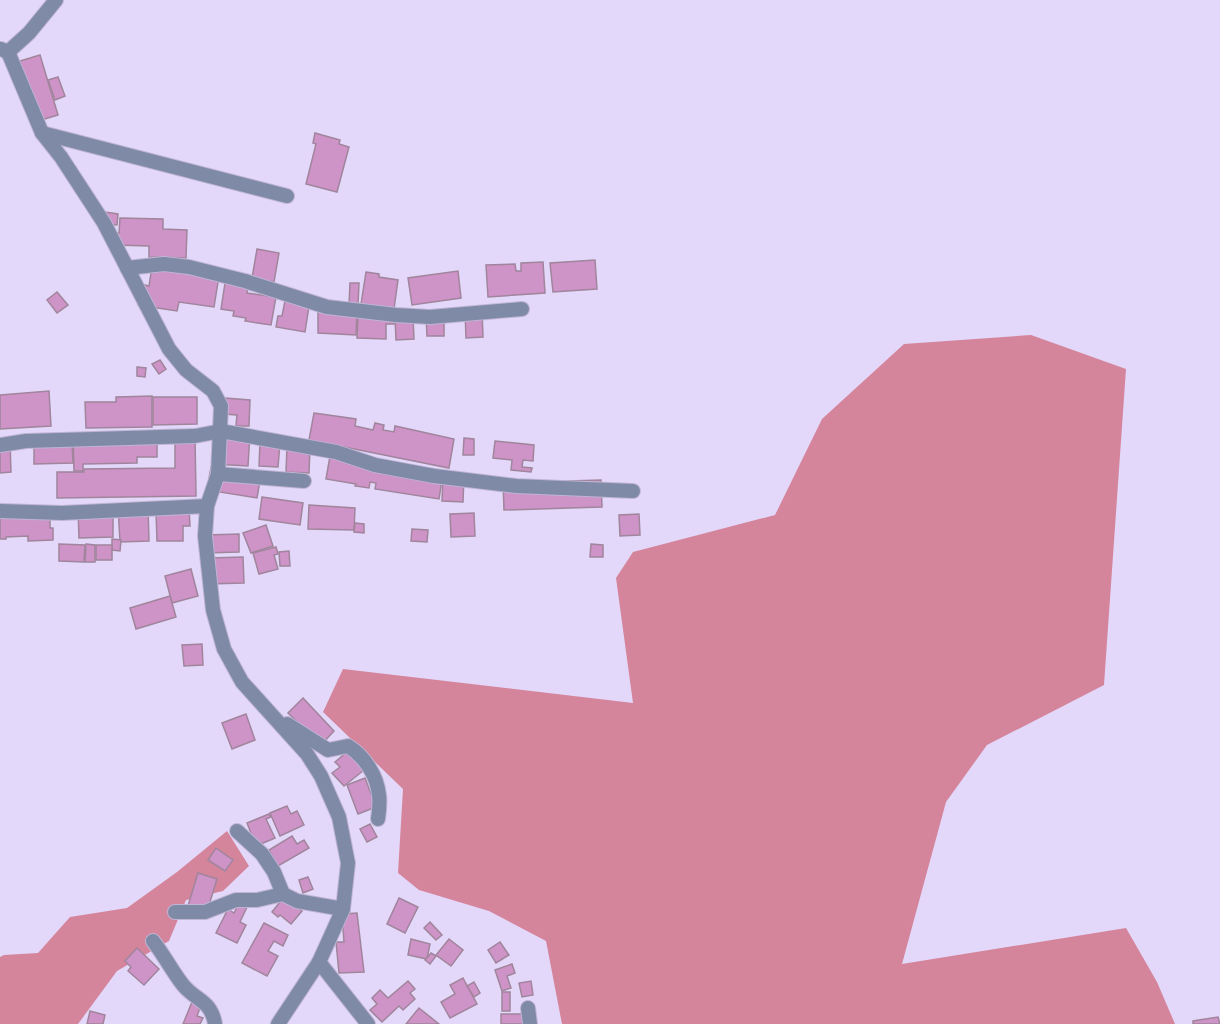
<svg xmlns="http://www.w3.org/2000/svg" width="1220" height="1024" font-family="'IBM Plex Sans',sans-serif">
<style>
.forest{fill:#d4859b}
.building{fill:#ce93c7;stroke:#a0859c;stroke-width:1.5}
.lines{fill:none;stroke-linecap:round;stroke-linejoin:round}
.minor-casing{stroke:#bfb5d3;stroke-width:16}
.minor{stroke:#7f8aa7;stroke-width:14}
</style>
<rect width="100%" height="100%" fill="#e3d8fa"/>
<!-- forest -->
<g class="forest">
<polygon points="1031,335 1126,369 1104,685 987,745 946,802 902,964 1126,928 1157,982 1175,1024 562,1024 546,941 489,911 419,890 398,873 403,789 323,712 343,669 633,703 616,578 633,552 775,515 822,419 904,344"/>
<polygon points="227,831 249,866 223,891 186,900 169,941 117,971 78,1024 0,1024 0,957 4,955 38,953 70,917 127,908 177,872"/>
</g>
<!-- building -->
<g class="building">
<polygon points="40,55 58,115 38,121 20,61"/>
<polygon points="58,77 65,96 55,100 48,80"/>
<polygon points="315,133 340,140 339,144 349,147 337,192 306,184 316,144 313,143"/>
<polygon points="105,212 118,214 117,225 103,224"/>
<polygon points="120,218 163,219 163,229 187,230 186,258 149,257 149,246 114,245 115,233 119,233"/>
<polygon points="257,249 279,253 274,282 252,278"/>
<polygon points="595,260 597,289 553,292 550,263"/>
<polygon points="543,262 545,293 488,297 486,265 515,264 516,271 521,271 521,263"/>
<polygon points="152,266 219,276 214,307 179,302 177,311 138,305 141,284 149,286"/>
<polygon points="458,271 461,298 412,305 408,278"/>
<polygon points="366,272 379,274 379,277 398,280 394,309 361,304"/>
<polygon points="225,283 248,287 247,293 276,297 271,325 245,321 246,318 233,316 234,311 221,309"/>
<polygon points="350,283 359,283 358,305 349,305"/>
<polygon points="57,292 68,305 57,313 47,300"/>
<polygon points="285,301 309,306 305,332 276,327 278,316 282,316"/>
<polygon points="482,310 483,337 466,338 465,311"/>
<polygon points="318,311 357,312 356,335 318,333"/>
<polygon points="358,314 395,315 394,324 386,324 386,339 357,338"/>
<polygon points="426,315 444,315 444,336 427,336"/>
<polygon points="395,317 413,317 414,339 396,340"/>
<polygon points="160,360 166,369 159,374 152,364"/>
<polygon points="137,367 146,368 145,377 137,376"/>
<polygon points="49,391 51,426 0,429 0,395"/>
<polygon points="152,396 152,427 86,428 85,402 116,402 116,397"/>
<polygon points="153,397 197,397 197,424 153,425"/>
<polygon points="225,398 250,400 249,426 236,426 237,415 224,414"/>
<polygon points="314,413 356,419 355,426 373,430 375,423 384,425 383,430 394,432 395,426 454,439 449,468 309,440"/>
<polygon points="215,431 250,433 248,466 213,464"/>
<polygon points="157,435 157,457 137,457 137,463 83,464 83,471 74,471 73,436"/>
<polygon points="175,435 195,435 196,496 57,498 57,472 84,472 84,469 175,468"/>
<polygon points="34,437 72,442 73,463 34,464"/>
<polygon points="464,438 474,439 474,455 463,455"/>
<polygon points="10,441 11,472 0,473 0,442"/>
<polygon points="495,441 534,445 533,461 523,460 522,467 532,468 531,472 511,470 512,460 493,458"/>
<polygon points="260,442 280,443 278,467 259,466"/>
<polygon points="287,446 310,447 309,473 286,472"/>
<polygon points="330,456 443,473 439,499 375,489 376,483 370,482 369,488 355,486 356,484 326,479"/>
<polygon points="211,467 261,475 257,498 207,490"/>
<polygon points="443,475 464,476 463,502 442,501"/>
<polygon points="601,480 602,507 504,510 503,483"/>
<polygon points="262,497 303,503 300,525 259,519"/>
<polygon points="309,505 355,508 354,530 308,529"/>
<polygon points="148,506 149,541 120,542 118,507"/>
<polygon points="189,508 190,526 183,526 183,541 157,541 156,512"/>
<polygon points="0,509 50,509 50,528 53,528 53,540 28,541 28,536 6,537 6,539 0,539"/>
<polygon points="113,509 113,537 79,538 78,510"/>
<polygon points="474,513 475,536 451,537 450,514"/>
<polygon points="639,514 640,535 620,536 619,515"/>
<polygon points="355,523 364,524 364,533 354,532"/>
<polygon points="266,525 273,546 251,553 243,533"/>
<polygon points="412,529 428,530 427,542 411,541"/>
<polygon points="239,534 239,552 206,553 206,535"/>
<polygon points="112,539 121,540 120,551 112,550"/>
<polygon points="59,544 85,545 84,562 59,561"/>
<polygon points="86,544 95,545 95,562 85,562"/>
<polygon points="591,544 603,545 603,557 590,557"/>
<rect x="96" y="545" width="16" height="15"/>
<polygon points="276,547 278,554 274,555 278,569 259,574 253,553"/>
<polygon points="289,551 290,566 280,566 279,552"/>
<polygon points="243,557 244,583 209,584 208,558"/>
<polygon points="191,569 198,596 172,603 165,576"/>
<polygon points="170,596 176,617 136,629 130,608"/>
<polygon points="202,644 203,665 184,666 182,645"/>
<polygon points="303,698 334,731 321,745 288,713"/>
<polygon points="246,714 255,740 232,749 222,723"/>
<polygon points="348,751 364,770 344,786 332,773 340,767 335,762"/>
<polygon points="365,778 376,807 358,814 347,785"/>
<polygon points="287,806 291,814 297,811 304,825 280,836 270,813"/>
<polygon points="269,814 271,817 266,819 275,838 256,846 247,823"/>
<polygon points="370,824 377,837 367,842 360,829"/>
<polygon points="292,836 297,844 304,840 309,848 278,866 269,850"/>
<polygon points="216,848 233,860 225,871 208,860"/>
<polygon points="198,873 217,879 206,915 187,909"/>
<polygon points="308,877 313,889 303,893 299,880"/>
<polygon points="284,897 302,911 291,924 280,915 278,917 272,912"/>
<polygon points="399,898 418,907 405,933 387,924"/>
<polygon points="239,903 247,907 240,922 246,925 237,943 216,933 228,909 234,913"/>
<polygon points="357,913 364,972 339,973 336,942 344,942 342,914"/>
<polygon points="430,922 442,935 436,940 424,928"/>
<polygon points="264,923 288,935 283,946 274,941 268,951 278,956 267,976 242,963"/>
<polygon points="411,939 430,944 427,959 408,955"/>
<polygon points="449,939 463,950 451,966 436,955"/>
<polygon points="500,942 509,955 496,963 488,950"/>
<polygon points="137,948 159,969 144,985 128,971 131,967 125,961"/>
<polygon points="431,953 436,956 430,964 425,960"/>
<polygon points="512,964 515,973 507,976 511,988 502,991 495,970"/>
<polygon points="463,978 477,1004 450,1018 441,1002 455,994 450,985"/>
<polygon points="408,981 415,989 410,993 415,999 403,1010 399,1006 382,1022 370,1010 377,1004 372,998 380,990 388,998"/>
<polygon points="531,981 533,995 522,997 519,983"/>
<polygon points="474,982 480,993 474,997 467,986"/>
<rect x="502" y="992" width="8" height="19"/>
<polygon points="192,1002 201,1005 197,1016 203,1018 200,1024 183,1024"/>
<polygon points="419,1008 439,1024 406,1024"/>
<polygon points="90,1011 105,1015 103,1024 87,1024"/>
<rect x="501" y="1014" width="22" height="10"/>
<polygon points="1218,1017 1220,1024 1193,1024 1193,1021"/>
</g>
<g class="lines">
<!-- minor casing -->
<g class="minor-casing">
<g id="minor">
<polyline points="1,49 8,52 29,33 56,0"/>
<polyline points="8,52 42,133 61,157 104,223 169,349 186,370 213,391 221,406 218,474 207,506 205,536 213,610 224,649 242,682 307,754 321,776 339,817 348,863 343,909 319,962 278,1024"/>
<polyline points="42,133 287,196"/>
<polyline points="127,268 164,264 189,267 245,281 327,307 396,315 430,317 522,309"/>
<polyline points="0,445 26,441 195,436 221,431 336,452 375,465 434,476 516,486 633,491"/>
<polyline points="218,474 304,481"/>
<polyline points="0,511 62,513 207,506"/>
<path d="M287 724 328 750 348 746C364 756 377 775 379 795 380 802 379 812 378 819"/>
<polyline points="237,831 262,854 274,872 283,894 297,901 343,909"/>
<polyline points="175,912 205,912 236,900 257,900 283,894"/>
<path d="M153 941C164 955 172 971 183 985 196 1001 211 1000 215 1024"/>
<polyline points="319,962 368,1024"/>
<polyline points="528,1008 530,1024"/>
</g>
</g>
<!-- minor -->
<use href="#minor" class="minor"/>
</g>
</svg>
